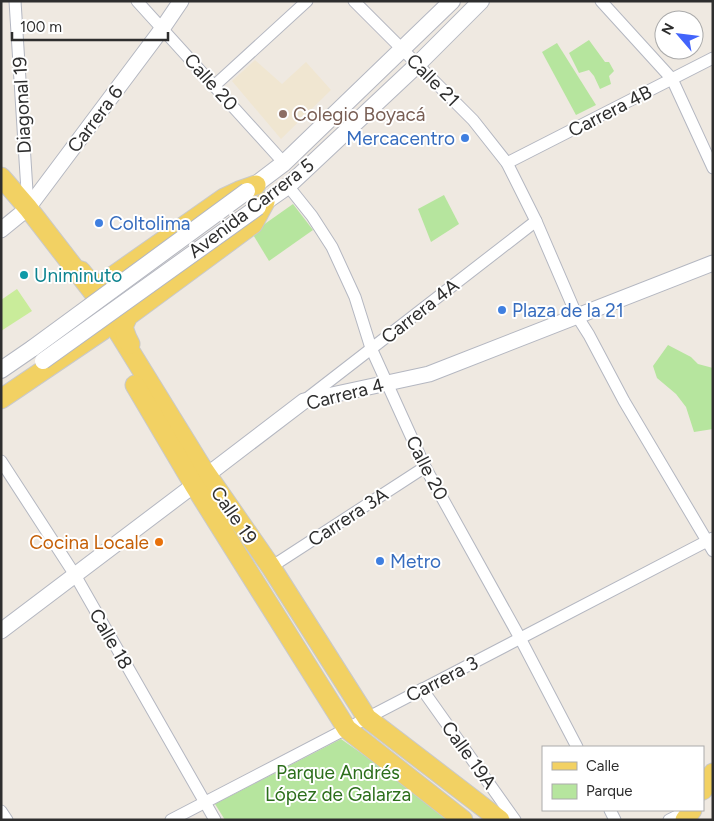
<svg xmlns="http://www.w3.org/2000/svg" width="714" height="821" font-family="Figtree,sans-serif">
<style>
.education{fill:#f0e6d1}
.green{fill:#b6e59e}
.pitch{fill:#c9ec9a}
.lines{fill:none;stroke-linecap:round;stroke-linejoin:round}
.minor-casing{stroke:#b4b7c1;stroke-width:13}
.tertiary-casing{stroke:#b4b7c1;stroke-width:17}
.secondary-casing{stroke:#b4b7c1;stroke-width:18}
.primary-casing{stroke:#c9c9c9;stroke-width:21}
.minor{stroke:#fff;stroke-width:11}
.tertiary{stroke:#fff;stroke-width:15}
.secondary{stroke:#fff;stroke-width:16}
.primary{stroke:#f2d163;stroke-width:19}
.secondary-bridge-casing{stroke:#b4b7c1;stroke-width:18;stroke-linecap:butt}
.secondary-bridge{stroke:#fff;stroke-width:16}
.education-dot{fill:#8d6e63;stroke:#fff;stroke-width:2}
.shop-dot{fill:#3f7fe0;stroke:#fff;stroke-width:2}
.culture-dot{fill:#0f9aa8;stroke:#fff;stroke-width:2}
.food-dot{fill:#e8710a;stroke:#fff;stroke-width:2}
.labels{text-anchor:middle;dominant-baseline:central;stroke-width:4;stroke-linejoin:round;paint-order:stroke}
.street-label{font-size:19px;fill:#2e2e2e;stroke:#fff}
.education-label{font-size:19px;fill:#785e54;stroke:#fff;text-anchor:start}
.shop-label{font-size:19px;fill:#366cbe;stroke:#fff;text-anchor:start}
.culture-label{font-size:19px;fill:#0d838f;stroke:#fff;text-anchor:start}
.food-label{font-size:19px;fill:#c56008;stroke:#fff;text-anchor:end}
.park-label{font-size:19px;fill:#2c6e1b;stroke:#fff}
</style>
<rect width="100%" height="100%" fill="#efe9e1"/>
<!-- education -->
<polygon class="education" points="255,60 282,84 306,62 331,90 281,139 232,81"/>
<!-- green -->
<g class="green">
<polygon points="589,40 605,62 609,62 614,71 609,76 611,84 600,89 594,76 589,70 579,73 569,53"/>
<polygon points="557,43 596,105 576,115 542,52"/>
<polygon points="444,195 459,224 431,242 418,209"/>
<polygon points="293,204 313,230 269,261 252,233"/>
<polygon points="668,345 691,357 698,364 713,368 713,429 694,432 686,407 676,394 657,378 653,366"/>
<polygon points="341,739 438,807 453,820 225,820 215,804"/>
</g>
<!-- pitch -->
<polygon class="pitch" points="17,289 32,311 1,331 1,300"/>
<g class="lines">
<!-- minor casing -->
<g class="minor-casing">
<g id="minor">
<polyline points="15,1 28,207"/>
<polyline points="137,1 284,163"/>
<polyline points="354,1 473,120 507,163 536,221 577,316 589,335 624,401 713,551"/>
<polyline points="601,1 672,79 713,168"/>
<polyline points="214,86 307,1"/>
<polyline points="507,163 713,58"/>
<polyline points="288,186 312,216 332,247 355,297 371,348 425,467 520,638 577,747"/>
<polyline points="305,400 536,221"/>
<polyline points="1,461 75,575 215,820"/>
<polyline points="271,567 425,467"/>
<polyline points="422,689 515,820"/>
<polyline points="610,810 615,820"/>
<polyline points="1,811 7,820"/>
<polyline points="171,820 713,538"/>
<polyline points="669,820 689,810"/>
</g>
</g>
<!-- tertiary casing -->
<g class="tertiary-casing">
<g id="tertiary">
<polyline points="1,230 28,208 162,29 181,1"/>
<polyline points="1,631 194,485 304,401 429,374 713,263"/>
</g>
</g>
<!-- secondary casing -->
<g class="secondary-casing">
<g id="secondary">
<polyline points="247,191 284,163 452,1"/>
<polyline points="258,207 288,186 417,65 481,1"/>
<polyline points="1,370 33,348"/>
</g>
</g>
<!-- primary casing -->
<g class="primary-casing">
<g id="primary">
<polyline points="1,177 28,208 96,296 201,466 271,567 367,718 500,820"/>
<path d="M81 271C87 279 92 285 103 283L224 198 239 191 256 185"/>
<polyline points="130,344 127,338 123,327 128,316 253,224 265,202"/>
<polyline points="135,385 194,485 347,729 463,820"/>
<polyline points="1,399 103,330"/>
<polyline points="703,790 713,773"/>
<polyline points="685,820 692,810"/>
</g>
</g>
<!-- minor -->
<use href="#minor" class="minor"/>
<!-- tertiary -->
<use href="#tertiary" class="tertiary"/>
<!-- secondary -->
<use href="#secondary" class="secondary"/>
<!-- primary -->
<use href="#primary" class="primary"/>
<!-- secondary-bridge casing -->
<g class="secondary-bridge-casing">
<g id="secondary-bridge">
<polyline points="33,348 247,191"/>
<polyline points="43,361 258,207"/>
</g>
</g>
<!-- secondary-bridge -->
<use href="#secondary-bridge" class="secondary-bridge"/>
</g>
<!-- markers -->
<circle class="education-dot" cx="283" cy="114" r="5"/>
<g class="shop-dot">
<circle cx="465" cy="138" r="5"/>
<circle cx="99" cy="223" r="5"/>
<circle cx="502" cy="310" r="5"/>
<circle cx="380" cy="561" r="5"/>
</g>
<circle class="culture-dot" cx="24" cy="275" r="5"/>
<circle class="food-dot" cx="159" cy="542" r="5"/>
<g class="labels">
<!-- street labels -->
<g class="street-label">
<text transform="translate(433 80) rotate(45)">Calle 21</text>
<text transform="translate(211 82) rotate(48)">Calle 20</text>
<text transform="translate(22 105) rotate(-93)">Diagonal 19</text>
<text transform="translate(610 111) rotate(-27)">Carrera 4B</text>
<text transform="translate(95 119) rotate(-53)">Carrera 6</text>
<text transform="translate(251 208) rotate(-37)">Avenida Carrera 5</text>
<text transform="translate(420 311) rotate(-38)">Carrera 4A</text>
<text transform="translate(345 394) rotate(-14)">Carrera 4</text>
<text transform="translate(427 468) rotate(63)">Calle 20</text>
<text transform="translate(234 515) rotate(55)">Calle 19</text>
<text transform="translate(348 517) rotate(-33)">Carrera 3A</text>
<text transform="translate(111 639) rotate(60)">Calle 18</text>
<text transform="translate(442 679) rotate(-27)">Carrera 3</text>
<text transform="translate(469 755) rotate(54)">Calle 19A</text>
</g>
<!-- education labels -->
<g class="education-label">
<text x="293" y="114">Colegio Boyacá</text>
</g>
<!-- shop labels -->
<g class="shop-label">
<text x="455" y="138" text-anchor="end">Mercacentro</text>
<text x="109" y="223">Coltolima</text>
<text x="512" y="310">Plaza de la 21</text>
<text x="390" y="561">Metro</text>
</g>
<!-- culture labels -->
<g class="culture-label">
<text x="34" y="275">Uniminuto</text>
</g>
<!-- food labels -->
<g class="food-label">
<text x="149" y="542">Cocina Locale</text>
</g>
<!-- park labels -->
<g class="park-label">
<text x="338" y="772">Parque Andrés<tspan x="338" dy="22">López de Galarza</tspan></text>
</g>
</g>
<!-- border -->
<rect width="714" height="821" fill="none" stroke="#2e2e2e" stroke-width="5"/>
<!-- legend -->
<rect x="542" y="746" width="162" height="65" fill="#ffffff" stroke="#ababab"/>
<rect x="552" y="762" width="25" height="8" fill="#f2d163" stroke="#ababab"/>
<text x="586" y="771" font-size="15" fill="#2e2e2e">Calle</text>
<rect x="552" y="784" width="25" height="15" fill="#b6e59e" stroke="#ababab"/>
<text x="586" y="796" font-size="15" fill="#2e2e2e">Parque</text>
<!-- north arrow -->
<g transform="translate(679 35) rotate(298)"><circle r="24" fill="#ffffff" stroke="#ababab"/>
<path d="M0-4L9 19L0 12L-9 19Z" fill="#4264fb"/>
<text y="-8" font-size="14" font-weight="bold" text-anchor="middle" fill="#2e2e2e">N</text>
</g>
<!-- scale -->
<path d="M12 32v8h156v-8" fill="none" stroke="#2e2e2e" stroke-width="2.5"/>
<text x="20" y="32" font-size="15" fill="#2e2e2e" stroke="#ffffff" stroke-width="4" paint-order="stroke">100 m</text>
</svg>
